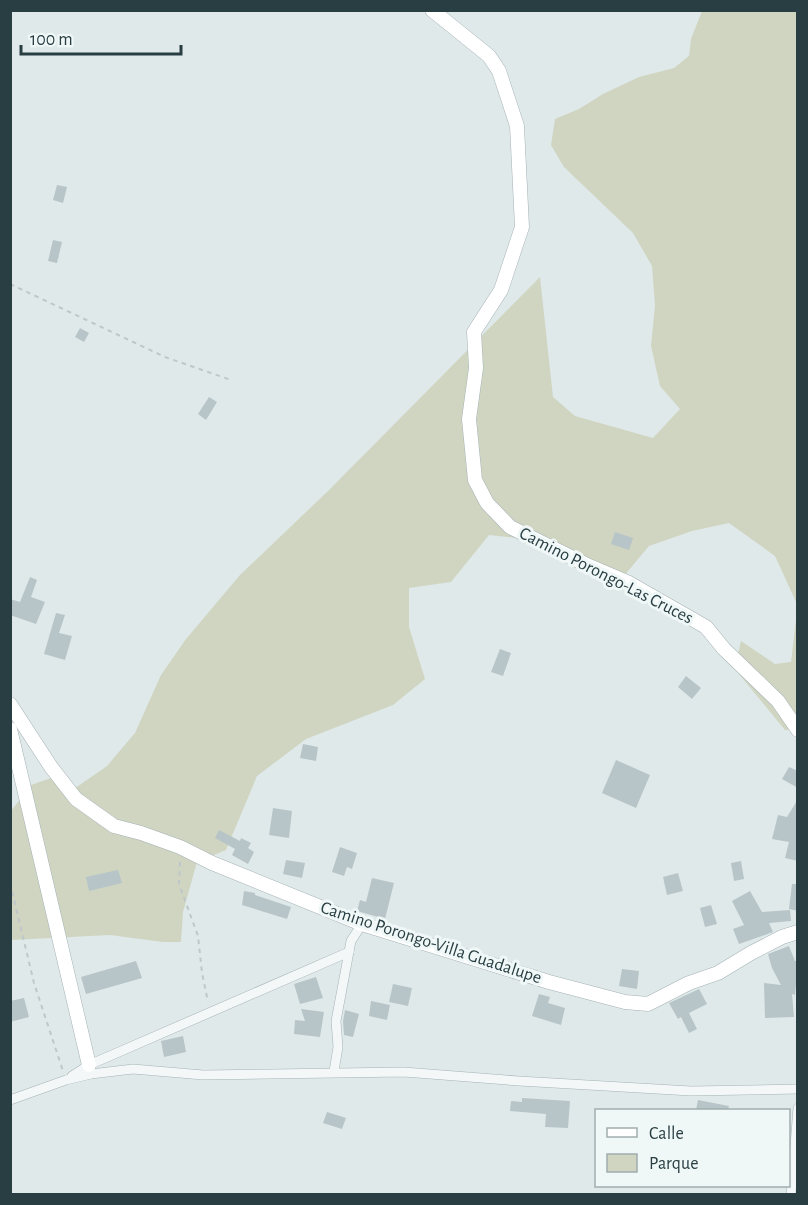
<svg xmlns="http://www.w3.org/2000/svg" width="808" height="1205" font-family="'Alegreya Sans',sans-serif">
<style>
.green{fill:#cfd5c1}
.building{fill:#b7c5c8}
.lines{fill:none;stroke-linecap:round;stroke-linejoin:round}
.street-casing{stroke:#a5b2b5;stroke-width:10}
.secondary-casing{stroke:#a5b2b5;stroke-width:15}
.path{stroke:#bec7c9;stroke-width:2;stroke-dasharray:4.5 4.5;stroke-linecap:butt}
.street{stroke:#f3f7f8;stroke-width:9}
.secondary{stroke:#fff;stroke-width:14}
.labels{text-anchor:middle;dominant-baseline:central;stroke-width:6;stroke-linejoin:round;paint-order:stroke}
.street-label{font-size:18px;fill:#283e43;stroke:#f0f7f7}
</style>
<rect width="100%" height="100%" fill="#e0e9ea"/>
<!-- green -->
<g class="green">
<polygon points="702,11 797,11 797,604 775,556 729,523 692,531 649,546 623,577 556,542 489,535 451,582 409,588 409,627 425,679 393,705 306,739 257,776 226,850 197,862 183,912 181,942 163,942 110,935 11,940 11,811 31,785 51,778 71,791 107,766 135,733 161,675 186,639 240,575 328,491 540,277 553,397 575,416 653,438 680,409 660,386 651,346 655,305 652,266 633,233 564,167 551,145 555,119 579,109 603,94 639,77 674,68 689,56 691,39"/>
<polygon points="797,612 797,730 785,730 739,674 738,654 741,641 775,664 791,662"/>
</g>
<!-- building -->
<g class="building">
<polygon points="57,185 67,187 63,203 53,200"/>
<polygon points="53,240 62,242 57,263 48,261"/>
<polygon points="80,328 89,333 84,342 75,337"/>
<polygon points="209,397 217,402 206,420 198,414"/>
<polygon points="615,532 633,538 629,550 611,544"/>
<polygon points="30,577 37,580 31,597 45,602 36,624 10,615 10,599 20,602"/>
<polygon points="56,613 65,615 59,633 72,636 65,660 44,654"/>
<polygon points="500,649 511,653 503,676 491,672"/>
<polygon points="686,676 701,688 692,699 678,687"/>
<polygon points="303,744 318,747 316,761 300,758"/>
<polygon points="616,760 650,775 636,808 602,793"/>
<polygon points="789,767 798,771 798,788 782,779"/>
<polygon points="798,799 798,861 785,858 789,842 772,839 778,815 787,817"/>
<polygon points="273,808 292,811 289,838 269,835"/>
<polygon points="219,830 240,841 241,838 251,843 248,848 254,852 248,864 232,855 235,849 215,838"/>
<polygon points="340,847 357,853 352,869 347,867 344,876 332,872"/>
<polygon points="286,860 305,863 302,878 283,874"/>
<polygon points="741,861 744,879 734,881 731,863"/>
<polygon points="118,870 122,883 89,891 86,877"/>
<polygon points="678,873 683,891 667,895 663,877"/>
<polygon points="372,878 394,883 385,919 357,911 360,900 366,902"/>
<polygon points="792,884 798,884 798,911 789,909"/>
<polygon points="244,891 255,893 255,895 291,907 287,919 242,905"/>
<polygon points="750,891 762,912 790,910 791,921 769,923 773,932 739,944 733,929 744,925 732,901"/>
<polygon points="711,905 717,924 705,927 700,908"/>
<polygon points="789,946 795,961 798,961 795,995 792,994 794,1017 765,1018 764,983 781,985 772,968 768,954"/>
<polygon points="136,961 142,978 86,994 81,977"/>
<polygon points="622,969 639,971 637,989 619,986"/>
<polygon points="316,977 323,998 300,1004 294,984"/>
<polygon points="393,984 412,988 408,1006 389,1002"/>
<polygon points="699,989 707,1004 689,1013 697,1029 689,1033 681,1017 678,1019 669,1003"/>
<polygon points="539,994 550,997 548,1003 565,1008 561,1025 532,1016"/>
<polygon points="24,998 29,1017 10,1022 10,1001"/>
<polygon points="371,1001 390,1005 387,1020 369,1016"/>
<polygon points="301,1009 324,1012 320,1037 294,1034 295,1020 305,1021"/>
<polygon points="345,1010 359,1014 353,1037 344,1035 343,1021"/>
<polygon points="183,1036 186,1052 164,1057 161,1041"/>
<polygon points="522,1098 570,1101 568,1128 545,1127 546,1114 510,1111 511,1101 522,1102"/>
<polygon points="698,1100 729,1106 728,1110 696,1110"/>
<polygon points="327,1112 346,1118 342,1129 323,1123"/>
</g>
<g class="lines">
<!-- street casing -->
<g class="street-casing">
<g id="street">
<polyline points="334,1071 338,1047 336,1021 351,941 362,924"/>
<polyline points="72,1076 89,1065 349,952"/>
<polyline points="10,1100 66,1080 91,1074 133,1069 203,1075 404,1072 519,1081 691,1091 798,1089"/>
<polyline points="791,1194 798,1108"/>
</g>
</g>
<!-- secondary casing -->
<g class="secondary-casing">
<g id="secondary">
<polyline points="432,10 489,56 499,71 517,126 522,227 501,290 474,332 476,368 469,419 475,480 487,503 510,527 589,566 629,583 706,627 724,649 778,701 798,730"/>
<polyline points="10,704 51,767 76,799 114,826 141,833 180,847 212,863 362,924 549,982 625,1002 648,1004 689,983 718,973 751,953 782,937 798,932"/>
<polyline points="10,729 89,1065"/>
</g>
</g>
<!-- path -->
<g class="path">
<polyline points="10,284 165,357 231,380"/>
<polyline points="180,862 179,884 198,936 202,973 208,1002"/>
<polyline points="10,883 34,983 63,1071"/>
</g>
<!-- street -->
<use href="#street" class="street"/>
<!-- secondary -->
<use href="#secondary" class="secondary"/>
</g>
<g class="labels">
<!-- street labels -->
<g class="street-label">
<text transform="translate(606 576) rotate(27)">Camino Porongo-Las Cruces</text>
<text transform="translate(431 943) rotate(18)">Camino Porongo-Villa Guadalupe</text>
</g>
</g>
<!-- border -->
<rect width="808" height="1205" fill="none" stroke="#283e43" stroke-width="24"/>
<!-- legend -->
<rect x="595" y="1109" width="195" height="78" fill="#f0f7f7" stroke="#a0adaf" stroke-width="1.5"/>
<rect x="607" y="1128" width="30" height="9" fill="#ffffff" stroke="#a0adaf" stroke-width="1.5"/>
<text x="649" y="1139" font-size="18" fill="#283e43">Calle</text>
<rect x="607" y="1154" width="30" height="18" fill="#cfd5c1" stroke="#a0adaf" stroke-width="1.5"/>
<text x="649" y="1169" font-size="18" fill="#283e43">Parque</text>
<!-- scale -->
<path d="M21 45v9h160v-9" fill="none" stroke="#283e43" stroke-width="3"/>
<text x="30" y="45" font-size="18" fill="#283e43" stroke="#f0f7f7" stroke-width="4.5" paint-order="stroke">100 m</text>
</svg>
